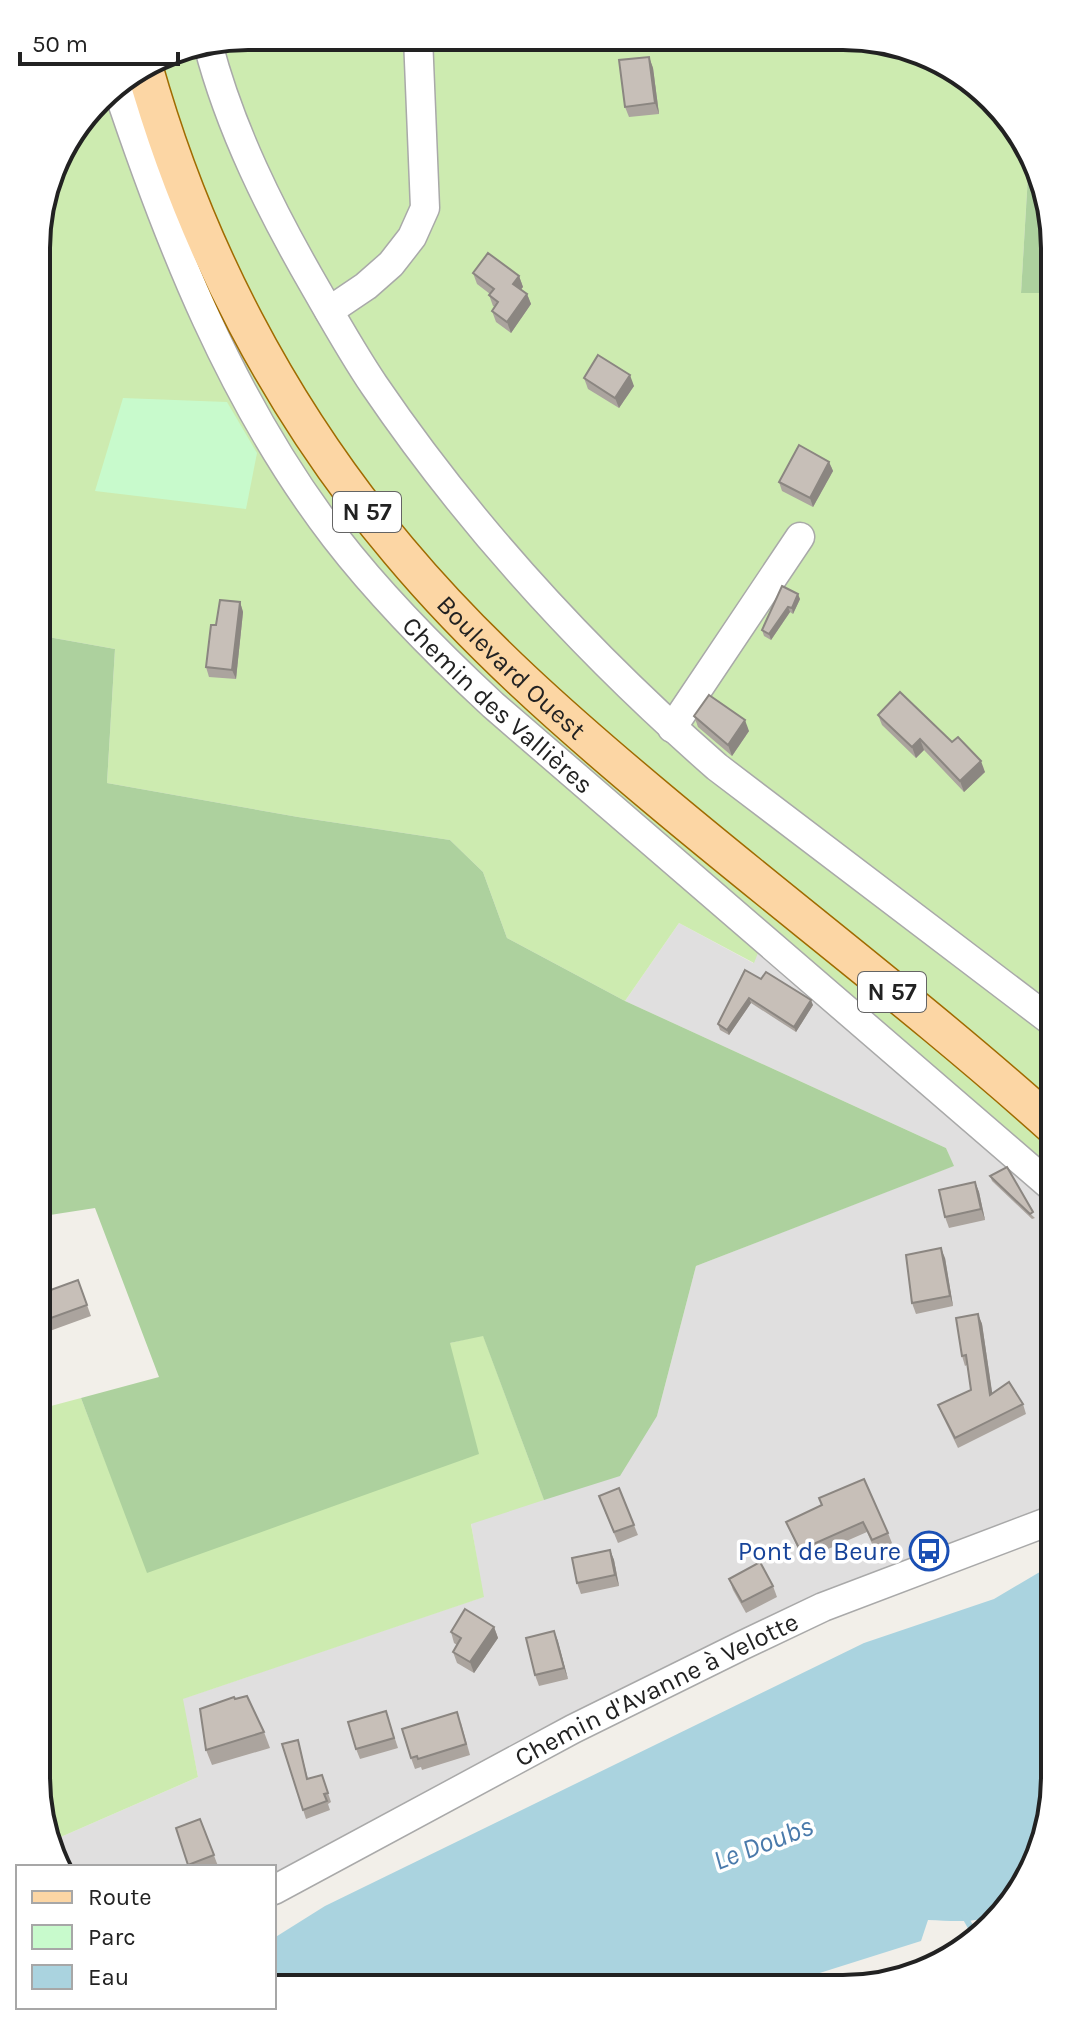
<svg xmlns="http://www.w3.org/2000/svg" width="1091" height="2025" font-family="Karla,sans-serif">
<style>
.residential{fill:#e0dfdf}
.grass{fill:#cdebb0}
.forest{fill:#add19e}
.park{fill:#c8facc}
.water{fill:#aad3df}
.lines{fill:none;stroke-linecap:round;stroke-linejoin:round}
.stream{stroke:#aad3df;stroke-width:6}
.minor-casing{stroke:#a9a9a9;stroke-width:31}
.major-casing{stroke:#a06b00;stroke-width:39}
.minor{stroke:#fff;stroke-width:28}
.major{stroke:#fcd6a4;stroke-width:36}
.wall{fill:#aba49e}
.shaded-wall{fill:#8b8681}
.building{fill:#c7bfb8;stroke:#8b8681;stroke-width:2}
.labels{text-anchor:middle;dominant-baseline:central;stroke-width:7;stroke-linejoin:round;paint-order:stroke}
.shield{fill:#fff;stroke:#646464;stroke-width:2}
.shield-label{font-size:24px;font-weight:bold;fill:#222}
.street-label{font-size:26px;fill:#222;stroke:#fff}
.transit-label{font-size:26px;fill:#164399;stroke:#fff;text-anchor:end}
.water-label{font-size:28px;font-style:italic;fill:#4a7aab;stroke:#fff}
.rim{fill:none;stroke:#222;stroke-width:4}
</style>
<rect width="100%" height="100%" fill="#f2efe9"/>
<!-- residential -->
<polygon class="residential" points="679,923 753,963 760,948 1055,1202 1055,1509 274,1884 274,1867 62,1867 47,1843 198,1777 182,1699 483,1597 471,1523 657,1416 696,1266 953,1166 946,1148 625,1001"/>
<!-- grass -->
<g class="grass">
<polygon points="248,36 884,40 982,88 1029,158 1021,293 1055,293 1055,1009 672,715 531,567 397,403 307,260 237,104 219,42"/>
<polygon points="201,45 251,185 518,581 1055,1036 1055,1109 581,715 490,628 404,535 319,421 249,300 202,193 157,58 167,52"/>
<polygon points="131,74 242,350 290,435 383,556 1055,1147 1055,1181 447,652 342,535 261,408 192,274 122,80"/>
<polygon points="108,89 143,186 356,578 760,948 754,963 679,923 625,1001 507,938 483,872 450,840 298,817 107,783 115,649 37,635 38,221 58,154"/>
<polygon points="483,1335 544,1500 471,1524 484,1597 183,1699 198,1777 47,1843 36,1777 36,1410 81,1398 148,1572 450,1343"/>
<polygon points="930,1964 911,1978 838,1989"/>
</g>
<!-- forest -->
<g class="forest">
<polygon points="1029,158 1044,180 1055,248 1055,293 1021,293"/>
<polygon points="37,635 115,649 107,783 298,817 450,840 483,872 507,938 625,1001 946,1148 954,1166 696,1266 657,1416 620,1476 544,1500 483,1336 450,1343 479,1454 147,1573 81,1398 159,1377 95,1208 37,1217"/>
</g>
<!-- park -->
<polygon class="park" points="123,398 227,402 257,453 246,509 95,491"/>
<!-- water -->
<path class="water" d="M1055 1563V1791L1011 1906C985 1925 959 1921 928 1920L921 1941 769 1989 274 1987V1938L325 1906 864 1643 994 1599Z"/>
<g class="lines">
<!-- stream -->
<polyline class="stream" points="964,1915 974,1933"/>
<!-- minor casing -->
<g class="minor-casing">
<g id="minor">
<path d="M208 44C230 129 271 211 315 287 334 320 353 354 374 385 470 526 589 655 717 767L1055 1024"/>
<path id="s1" d="M116 84C169 243 232 403 335 537 382 598 437 653 493 705L1055 1190"/>
<polyline points="329,311 366,286 391,264 412,237 425,208 418,37"/>
<polyline points="672,728 800,537"/>
<path id="s2" d="M274 1890 573 1729 743 1645 823 1607 1055 1519"/>
</g>
</g>
<!-- major casing -->
<g class="major-casing">
<g id="major">
<path id="s3" d="M144 66C194 244 280 410 399 551 476 643 566 722 658 799 789 909 927 1013 1055 1128"/>
</g>
</g>
<!-- minor -->
<use href="#minor" class="minor"/>
<!-- major -->
<use href="#major" class="major"/>
</g>
<!-- wall -->
<g class="wall">
<polygon points="723,39 741,39 743,45 727,48"/>
<polygon points="649,57 653,68 659,114 629,117 625,107"/>
<polygon points="943,69 962,78 947,81"/>
<polygon points="473,273 519,276 523,287 521,289 527,294 531,304 511,333 496,322 492,311 495,307 493,306 489,295 490,294 477,284"/>
<polygon points="584,378 634,386 619,408 588,389"/>
<polygon points="829,462 833,471 813,507 782,491 779,482"/>
<polygon points="782,586 800,599 793,614 790,612 771,640 764,636 762,630"/>
<polygon points="240,602 243,612 236,679 209,677 206,667 216,625"/>
<polygon points="878,715 952,742 985,772 964,792 924,750 916,758 882,725"/>
<polygon points="694,716 749,731 732,756 698,727"/>
<polygon points="761,979 813,1005 796,1032 751,1003 729,1035 720,1030 718,1024"/>
<polygon points="990,1176 1035,1218 1032,1219 992,1181"/>
<polygon points="975,1182 979,1192 985,1220 949,1228 945,1217"/>
<polygon points="945,1258 953,1306 916,1314 912,1303"/>
<polygon points="78,1280 91,1316 36,1336 37,1295"/>
<polygon points="978,1314 982,1324 992,1393 1023,1404 1026,1414 958,1448 942,1415 938,1405 971,1390 967,1365 965,1366 962,1356"/>
<polygon points="619,1488 638,1535 618,1543 603,1507"/>
<polygon points="819,1498 888,1533 892,1543 875,1551 867,1532 803,1560 786,1522 822,1506"/>
<polygon points="610,1550 614,1560 619,1586 581,1594 577,1583"/>
<polygon points="729,1579 773,1586 777,1597 746,1613 733,1590"/>
<polygon points="494,1627 498,1638 474,1673 457,1663 453,1652 457,1645 454,1643 451,1632"/>
<polygon points="554,1631 568,1679 539,1686 535,1675"/>
<polygon points="386,1711 398,1748 360,1759 356,1749"/>
<polygon points="461,1723 470,1755 422,1770 421,1767 415,1769 411,1758"/>
<polygon points="264,1732 270,1748 212,1765 206,1750"/>
<polygon points="298,1740 308,1779 322,1775 331,1802 328,1804 330,1810 306,1819 282,1744"/>
<polygon points="200,1819 218,1866 216,1867 189,1867 176,1828"/>
</g>
<!-- shaded-wall -->
<g class="shaded-wall">
<polygon points="649,57 653,68 659,114 655,103"/>
<polygon points="519,276 523,287 517,294 513,284"/>
<polygon points="527,294 531,304 511,333 507,322"/>
<polygon points="630,375 634,386 619,408 615,398"/>
<polygon points="829,462 833,471 813,507 810,498"/>
<polygon points="798,594 800,599 793,614 792,608"/>
<polygon points="240,602 243,612 236,679 232,670"/>
<polygon points="788,607 790,612 771,640 769,634"/>
<polygon points="745,720 749,731 732,756 728,745"/>
<polygon points="920,739 924,750 916,758 912,747"/>
<polygon points="981,761 985,772 964,792 960,781"/>
<polygon points="749,998 751,1003 729,1035 727,1030"/>
<polygon points="811,1000 813,1005 796,1032 794,1027"/>
<polygon points="975,1182 979,1192 985,1220 981,1209"/>
<polygon points="941,1248 945,1258 953,1306 950,1296"/>
<polygon points="978,1314 982,1324 994,1405 990,1395"/>
<polygon points="610,1550 614,1560 619,1586 615,1575"/>
<polygon points="494,1627 498,1638 474,1673 470,1662"/>
<polygon points="554,1631 558,1641 568,1679 564,1668"/>
</g>
<!-- building -->
<g class="building">
<polygon points="649,57 655,103 625,107 619,60"/>
<polygon points="488,253 519,276 513,284 527,294 507,322 492,311 498,302 489,295 494,289 473,273"/>
<polygon points="598,355 630,375 615,398 584,378"/>
<polygon points="799,445 829,462 810,498 779,482"/>
<polygon points="782,586 798,594 792,608 788,607 769,634 762,630"/>
<polygon points="220,600 240,602 232,670 206,667 211,625 216,625"/>
<polygon points="900,692 952,742 958,737 981,761 960,781 920,739 912,747 878,715"/>
<polygon points="709,695 745,720 728,745 694,716"/>
<polygon points="745,970 761,979 766,972 811,1000 794,1027 749,998 727,1030 718,1024"/>
<polygon points="1007,1167 1033,1212 1030,1214 990,1176"/>
<polygon points="975,1182 981,1209 945,1217 939,1190"/>
<polygon points="941,1248 950,1296 912,1303 906,1255"/>
<polygon points="78,1280 87,1305 37,1323 37,1295"/>
<polygon points="978,1314 990,1395 1009,1382 1023,1404 955,1438 938,1405 971,1390 966,1355 962,1356 956,1318"/>
<polygon points="864,1479 888,1533 872,1540 863,1522 800,1550 786,1522 822,1505 819,1498"/>
<polygon points="619,1488 634,1525 614,1532 599,1496"/>
<polygon points="610,1550 615,1575 577,1583 572,1558"/>
<polygon points="760,1562 773,1586 742,1602 729,1579"/>
<polygon points="465,1609 494,1627 470,1662 453,1652 461,1638 451,1632"/>
<polygon points="554,1631 564,1668 535,1675 526,1638"/>
<polygon points="247,1696 264,1732 206,1750 200,1709 234,1697 235,1699"/>
<polygon points="386,1711 394,1738 356,1749 348,1722"/>
<polygon points="457,1712 466,1744 418,1759 417,1756 411,1758 402,1729"/>
<polygon points="298,1740 307,1779 322,1775 328,1793 324,1794 327,1801 303,1810 282,1744"/>
<polygon points="200,1819 214,1855 188,1865 176,1828"/>
</g>
<!-- icons -->
<defs>
<g id="bus-ring" transform="scale(2)"><circle r="9.5" fill="#fff" stroke="#1a4fb4" stroke-width="1.5"/><path d="M-5-6H5V4H4V6H2V4H-2V6H-4V4H-5ZM-3.5-4V0h7V-4ZM-3.5 1.2v1.5H-2V1.2ZM2 1.2v1.5H3.5V1.2Z" fill="#1a4fb4"/></g>
</defs>
<g fill-rule="evenodd">
<use href="#bus-ring" x="929" y="1551"/>
</g>
<g class="labels">
<!-- shield labels -->
<g class="shield">
<rect x="333" y="492" width="68" height="40" rx="6"/>
<rect x="858" y="972" width="68" height="40" rx="6"/>
</g>
<g class="shield-label">
<text x="367" y="512">N 57</text>
<text x="892" y="992">N 57</text>
</g>
<!-- street labels -->
<g class="street-label">
<text stroke="none"><textPath href="#s3" startOffset="714">Boulevard Ouest</textPath></text>
<text stroke="none"><textPath href="#s1" startOffset="740">Chemin des Vallières</textPath></text>
<text stroke="none"><textPath href="#s2" startOffset="432">Chemin d'Avanne à Velotte</textPath></text>
</g>
<!-- transit labels -->
<g class="transit-label">
<text x="901" y="1551">Pont de Beure</text>
</g>
<!-- water labels -->
<g class="water-label">
<text transform="translate(763 1843) rotate(-21)">Le Doubs</text>
</g>
</g>
<!-- crop -->
<path d="M0 0H1091V2025H0ZM248 50H843A198 198 0 0 1 1041 248V1777A198 198 0 0 1 843 1975H248A198 198 0 0 1 50 1777V248A198 198 0 0 1 248 50Z" fill="#fff" fill-rule="evenodd"/>
<path class="rim" d="M248 50H843A198 198 0 0 1 1041 248V1777A198 198 0 0 1 843 1975H248A198 198 0 0 1 50 1777V248A198 198 0 0 1 248 50Z"/>
<!-- legend -->
<rect x="16" y="1865" width="260" height="144" fill="#ffffff" stroke="#a7a7a7" stroke-width="2"/>
<rect x="32" y="1891" width="40" height="12" fill="#fcd6a4" stroke="#a7a7a7" stroke-width="2"/>
<text x="88" y="1905" font-size="24" fill="#222222">Route</text>
<rect x="32" y="1925" width="40" height="24" fill="#c8facc" stroke="#a7a7a7" stroke-width="2"/>
<text x="88" y="1945" font-size="24" fill="#222222">Parc</text>
<rect x="32" y="1965" width="40" height="24" fill="#aad3df" stroke="#a7a7a7" stroke-width="2"/>
<text x="88" y="1985" font-size="24" fill="#222222">Eau</text>
<!-- scale -->
<path d="M20 52v12h158v-12" fill="none" stroke="#222222" stroke-width="4"/>
<text x="32" y="52" font-size="24" fill="#222222" stroke="#ffffff" stroke-width="6" paint-order="stroke">50 m</text>
</svg>
